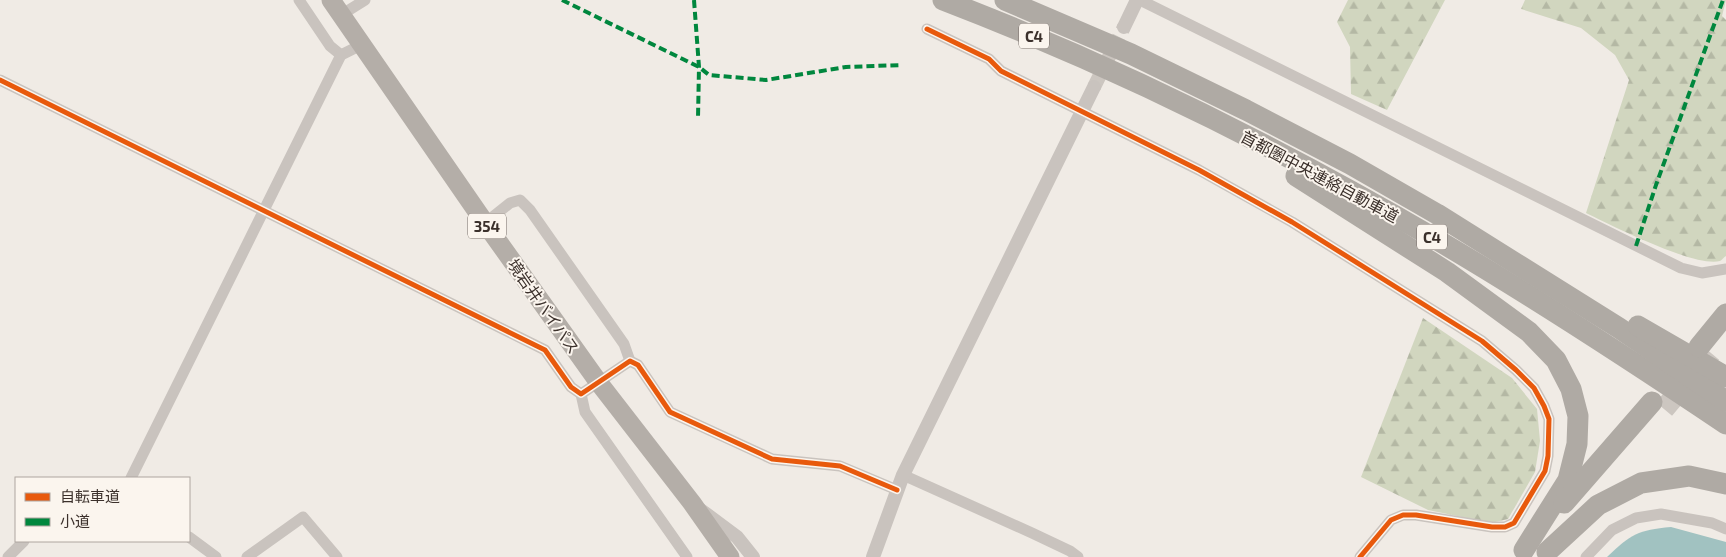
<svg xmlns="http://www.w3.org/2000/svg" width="1726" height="557" font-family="'Exo 2','Noto Sans JP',sans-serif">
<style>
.forest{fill:url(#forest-firs)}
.water{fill:#a1c2c1}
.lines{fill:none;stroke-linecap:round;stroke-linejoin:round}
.tertiary-tunnel{stroke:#ccc6c0;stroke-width:14;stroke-dasharray:14 7;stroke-linecap:butt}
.motorway-tunnel{stroke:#ccc6c0;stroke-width:21;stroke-dasharray:21 11;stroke-linecap:butt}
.minor{stroke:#c9c3be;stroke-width:11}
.tertiary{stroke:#c9c3be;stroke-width:14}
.trunk{stroke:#b4aea8;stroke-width:19}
.motorway{stroke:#afaaa4;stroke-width:21}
.quiet{stroke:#00873e;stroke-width:4;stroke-dasharray:8 4;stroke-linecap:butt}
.cycleway-casing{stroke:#fbf5ee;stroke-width:8}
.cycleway{stroke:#e8590c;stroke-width:5}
.labels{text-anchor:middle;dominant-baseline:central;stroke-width:4;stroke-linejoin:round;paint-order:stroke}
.shield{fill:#fbf5ee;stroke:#756b66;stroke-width:1}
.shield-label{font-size:15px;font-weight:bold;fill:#3b302b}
.street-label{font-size:16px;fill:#3b302b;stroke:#fbf5ee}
</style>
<defs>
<pattern id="forest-firs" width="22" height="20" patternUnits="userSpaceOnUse" patternTransform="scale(1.25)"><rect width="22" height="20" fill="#d1d6bf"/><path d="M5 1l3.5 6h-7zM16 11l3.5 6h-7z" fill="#b4b8a4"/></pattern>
</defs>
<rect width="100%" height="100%" fill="#f0ebe5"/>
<!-- forest -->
<g class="forest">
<polygon points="1348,0 1445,0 1387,110 1351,94 1350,47 1337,22"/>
<path d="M1525 0H1726L1722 16 1726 20V256C1724 257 1722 260 1720 261 1695 268 1611 225 1586 213L1629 80 1615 55 1581 28 1521 9Z"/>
<polygon points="1423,318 1512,378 1537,409 1540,441 1535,472 1508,519 1491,523 1428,510 1361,477"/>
</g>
<!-- water -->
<path class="water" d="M1671 527 1726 542V557H1607C1631 534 1638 530 1671 527Z"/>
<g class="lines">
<!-- tertiary-tunnel -->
<polyline class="tertiary-tunnel" points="1094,87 1124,27"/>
<!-- motorway-tunnel -->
<polyline class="motorway-tunnel" points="1664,409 1711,353"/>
<!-- minor -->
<g class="minor">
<polyline points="299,0 330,46 341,55"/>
<polyline points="1140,0 1681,268 1702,273 1726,269"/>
<polyline points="341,15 365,0"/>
<polyline points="927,29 989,59 1001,71 1199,170 1292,222 1482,341 1516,370 1534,388 1544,406 1549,419 1548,456 1545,471 1514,523 1505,527 1492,527 1416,515 1403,515 1391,520 1360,557"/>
<polyline points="0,80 545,350 571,387 581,394 630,361 638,365 670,412 772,459 840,466 897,490"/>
<polyline points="485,223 510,203 520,200 530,210 624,344 630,361"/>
<polyline points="581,394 585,412 687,557"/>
<polyline points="903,475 1032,533 1070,551 1078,557"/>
<polyline points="131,478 341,55 361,45"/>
<polyline points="189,537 216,557"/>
<polyline points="8,557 24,541"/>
<polyline points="247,557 303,517 337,557"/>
<polyline points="1586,557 1612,530 1636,518 1661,514 1712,523 1726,529"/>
</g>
<!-- tertiary -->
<g class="tertiary">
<polyline points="1124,27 1137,0"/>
<polyline points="702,511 737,537 753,557"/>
<polyline points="873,557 903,475 1094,87"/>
</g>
<!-- trunk -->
<polyline class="trunk" points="331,0 485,223 599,383 692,503 730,557"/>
<!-- motorway -->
<g class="motorway">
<path d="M943 0C1115 66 1280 148 1439 241 1536 298 1632 361 1726 424"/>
<polyline points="1005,0 1131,54 1246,110 1350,164 1437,214 1619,328 1726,401"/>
<polyline points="1296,176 1447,272 1529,332 1556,360 1571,389 1578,416 1577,444 1568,480 1524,550"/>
<polyline points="1638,326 1726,377"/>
<polyline points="1699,347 1726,314"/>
<polyline points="1564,503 1652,402"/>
<polyline points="1547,552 1598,505 1641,483 1689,476 1726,484"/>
</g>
<!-- quiet -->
<g class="quiet">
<polyline points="562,0 699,67 709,75 766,80 846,67 902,65"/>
<polyline points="694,0 699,67 698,118"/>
<polyline points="1636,246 1656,185 1723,0"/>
</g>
<!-- cycleway casing -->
<g class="cycleway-casing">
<g id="cycleway">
<polyline points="927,29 989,59 1001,71 1199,170 1292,222 1482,341 1516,370 1534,388 1544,406 1549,419 1548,456 1545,471 1514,523 1505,527 1492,527 1416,515 1403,515 1391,520 1360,557"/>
<polyline points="0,80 545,350 571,387 581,394 630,361 638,365 670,412 772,459 840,466 897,490"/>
</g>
</g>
<!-- cycleway -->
<use href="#cycleway" class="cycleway"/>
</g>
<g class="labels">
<!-- shield labels -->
<g class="shield">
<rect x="1019" y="23.5" width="30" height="25" rx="4"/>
<rect x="468" y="213.5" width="38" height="25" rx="4"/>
<rect x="1417" y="224.5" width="30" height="25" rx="4"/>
</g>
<g class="shield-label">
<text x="1034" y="36">C4</text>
<text x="487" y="226">354</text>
<text x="1432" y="237">C4</text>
</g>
<!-- street labels -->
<g class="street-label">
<text transform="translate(1320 176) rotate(28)">首都圏中央連絡自動車道</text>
<text transform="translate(544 306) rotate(55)">境岩井バイパス</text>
</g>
</g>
<!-- legend -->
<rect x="15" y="477" width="175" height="65" fill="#fbf5ee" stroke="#aea6a0"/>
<rect x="25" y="493" width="25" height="8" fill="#e8590c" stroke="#aea6a0"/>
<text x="60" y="502" font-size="15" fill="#3b302b">自転車道</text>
<rect x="25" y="518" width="25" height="8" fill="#00873e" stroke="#aea6a0"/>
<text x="60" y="527" font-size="15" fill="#3b302b">小道</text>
</svg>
